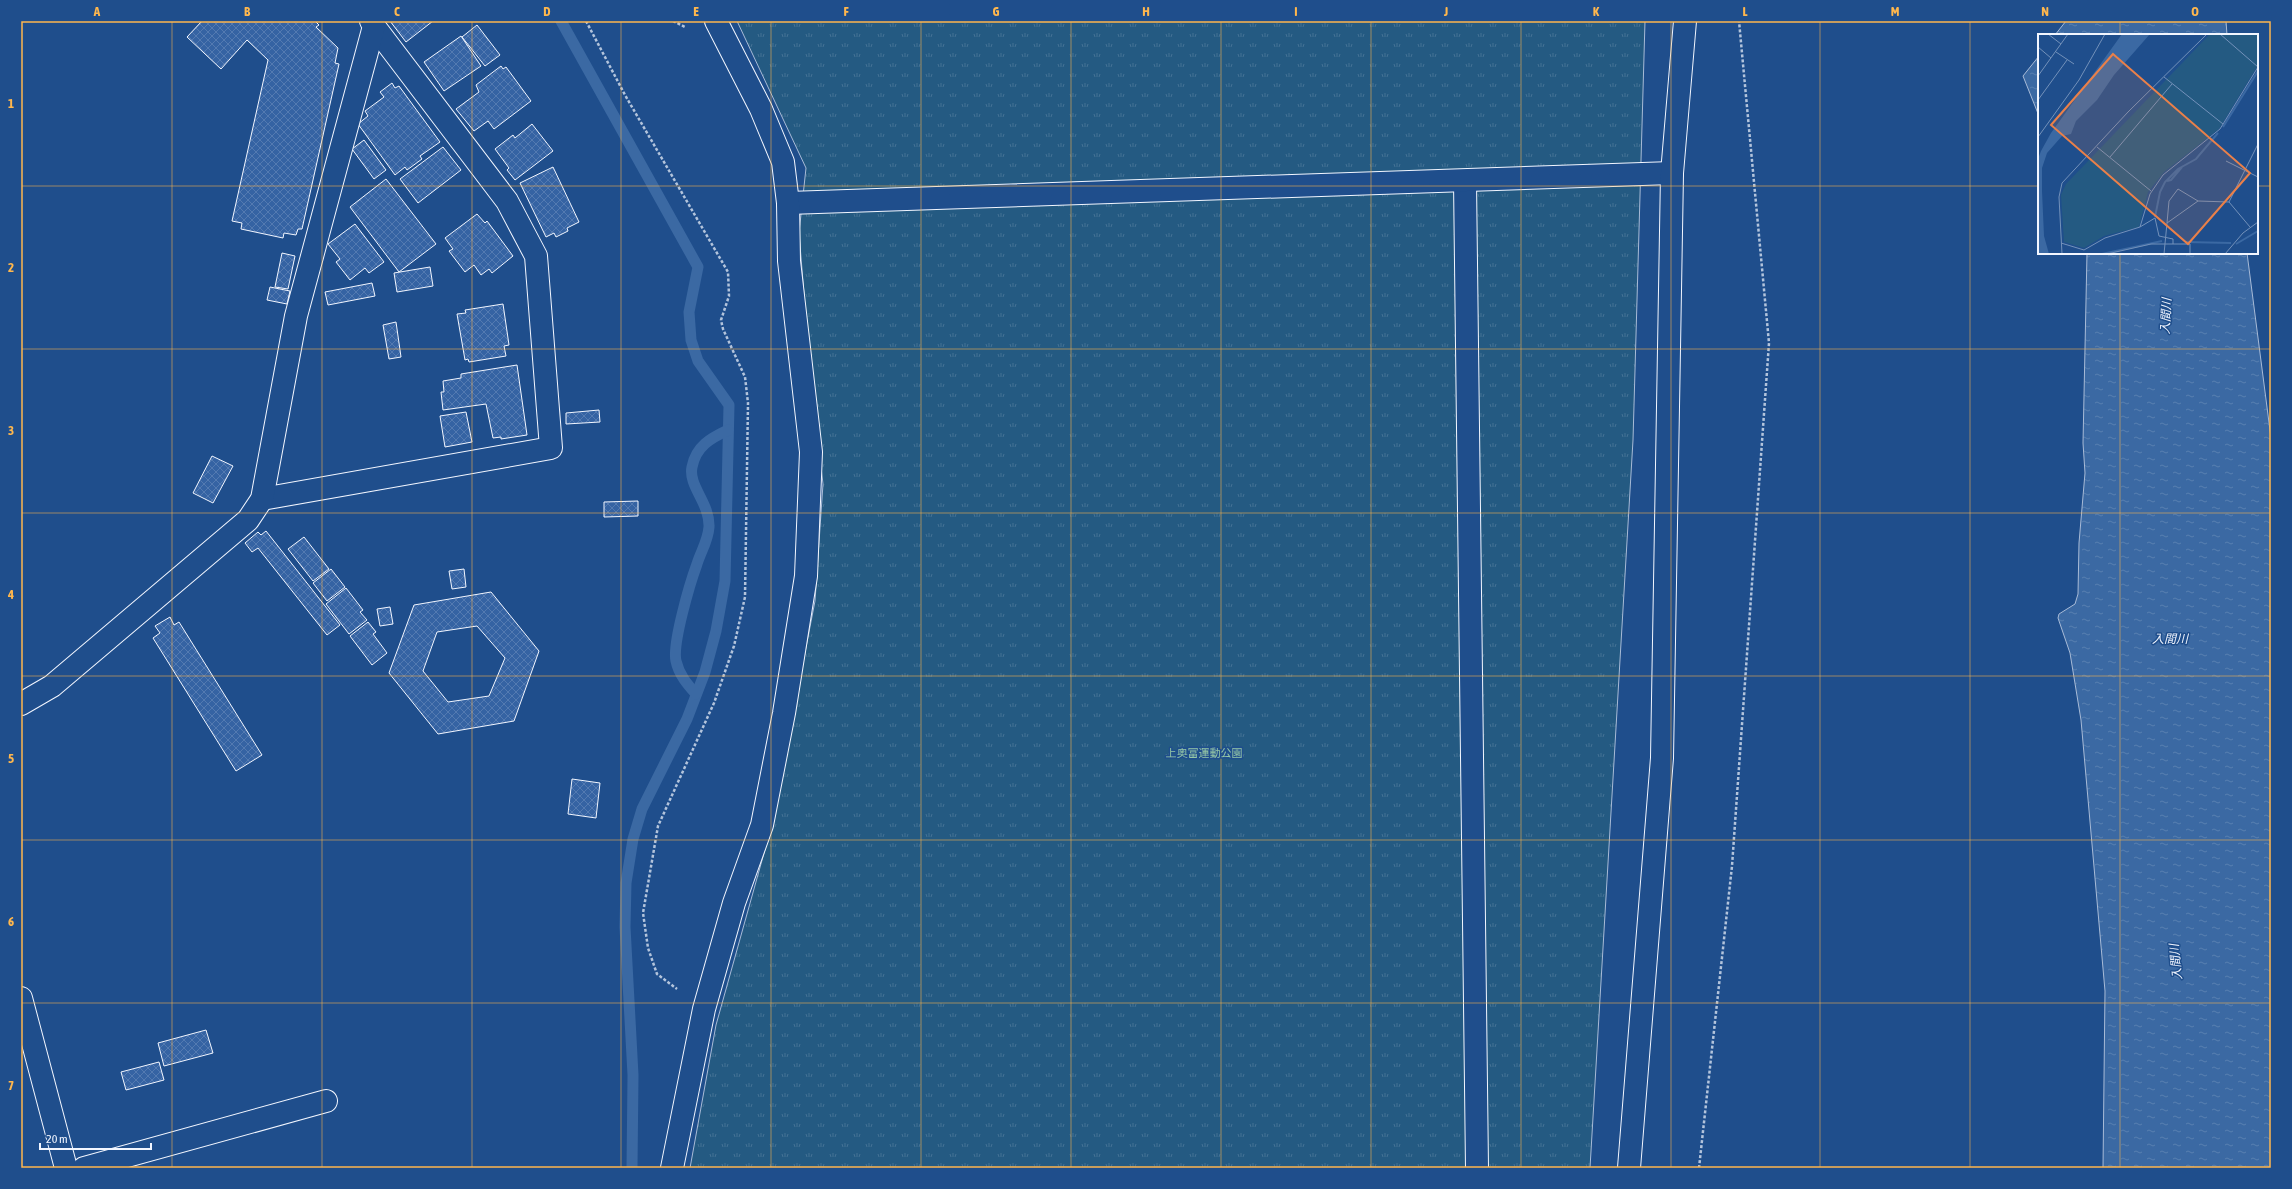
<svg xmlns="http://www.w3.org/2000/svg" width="2292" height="1189" font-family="'Asap Condensed','Noto Sans JP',sans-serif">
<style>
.park{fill:url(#park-tufts);stroke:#a8bbd7}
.water{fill:url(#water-ripples);stroke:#a8bbd7}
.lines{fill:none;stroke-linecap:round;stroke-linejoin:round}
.stream{stroke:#3b69a3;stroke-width:11}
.building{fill:url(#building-cross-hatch);stroke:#f2f6ff;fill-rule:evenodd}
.minor-casing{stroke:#f2f6ff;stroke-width:24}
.path{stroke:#b3c4dc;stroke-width:2.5;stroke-dasharray:3 2;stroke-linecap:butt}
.minor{stroke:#1f4e8c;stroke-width:22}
.grid{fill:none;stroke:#ffb74d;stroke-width:1;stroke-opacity:0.55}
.labels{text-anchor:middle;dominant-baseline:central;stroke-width:3;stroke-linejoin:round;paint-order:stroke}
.park-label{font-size:11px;fill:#97c8a6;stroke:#1f4e8c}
.water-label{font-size:12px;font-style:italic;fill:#f2f6ff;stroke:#1f4e8c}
.inset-river{fill:none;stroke:#3b69a3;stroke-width:2}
.inset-road{fill:none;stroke:#7391ba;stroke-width:1}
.view{fill:#ea8049;fill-opacity:0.15;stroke:#ea8049;stroke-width:2}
.inset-edge{fill:none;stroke:#f2f6ff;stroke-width:2}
.neatline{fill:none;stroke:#ffb74d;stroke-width:1.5}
.grid-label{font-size:13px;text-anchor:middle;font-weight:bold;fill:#ffb74d}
</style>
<defs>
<pattern id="park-tufts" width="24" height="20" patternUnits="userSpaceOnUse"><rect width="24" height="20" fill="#245a82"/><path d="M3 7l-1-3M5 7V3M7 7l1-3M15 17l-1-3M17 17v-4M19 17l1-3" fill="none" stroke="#447295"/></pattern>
<pattern id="water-ripples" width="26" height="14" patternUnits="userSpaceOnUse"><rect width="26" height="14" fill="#3b69a3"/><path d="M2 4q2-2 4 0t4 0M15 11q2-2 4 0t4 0" fill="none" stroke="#587fb1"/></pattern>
<pattern id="building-cross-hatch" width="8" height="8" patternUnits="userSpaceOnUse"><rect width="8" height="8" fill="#3563a3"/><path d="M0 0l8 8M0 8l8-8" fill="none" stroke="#537ab1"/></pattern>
</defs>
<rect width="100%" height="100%" fill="#1f4e8c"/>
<!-- park -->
<polygon class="park" points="737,21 1645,21 1633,440 1590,1168 690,1168 716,1025 771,828 815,601 823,484 812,391 799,233 806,168"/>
<!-- water -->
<g class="water">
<polygon points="2066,21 2226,21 2227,35 2055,35"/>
<polygon points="2039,56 2039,116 2023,76"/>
<polygon points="2087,253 2247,253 2271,438 2271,1168 2103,1168 2105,991 2081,720 2070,653 2058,618 2059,614 2075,604 2078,594 2079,543 2085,473 2083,443"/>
</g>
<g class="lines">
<!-- stream -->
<g class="stream">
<polyline points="561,21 698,267 689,312 691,340 698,361 729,405 725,581 716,631 705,672 687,719 642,809 633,839 626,883 625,927 633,1075 632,1168"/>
<path d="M696 694C688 685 679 675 676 661 672 644 690 583 697 564 701 551 708 541 709 527 710 503 688 486 692 467 696 446 711 438 728 430"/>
</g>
</g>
<!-- building -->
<g class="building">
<polygon points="202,21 315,21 319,25 316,27 338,48 335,63 339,64 302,229 298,229 296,235 284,233 283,238 241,229 242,223 232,221 268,60 247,40 221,69 187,37"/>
<polygon points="390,21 433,21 406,42"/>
<polygon points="477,25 500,55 485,66 462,37"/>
<polygon points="461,36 481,66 444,91 424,62"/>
<polygon points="501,66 503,69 506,67 531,101 494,129 488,121 474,131 456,109 479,92 476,85"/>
<polygon points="392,83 395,88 399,86 440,142 420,156 422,159 407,170 405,167 395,175 358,124 368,116 365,111 384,97 380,92"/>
<polygon points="532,124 553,151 515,180 507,170 509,168 495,149 513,135 515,138"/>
<polygon points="364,140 386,170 374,179 352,149"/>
<polygon points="443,147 461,170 418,203 400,179"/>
<polygon points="553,167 579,222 567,228 568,231 556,237 554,233 546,237 520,183"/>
<polygon points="386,179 436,244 399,272 350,207"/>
<polygon points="477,214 485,223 487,221 513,256 492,273 489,269 481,275 474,265 465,272 449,251 453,249 445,238"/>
<polygon points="355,224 384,262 369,273 365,268 350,280 336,262 340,259 328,244"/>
<polygon points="282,253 295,256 288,289 275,287"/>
<polygon points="430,267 433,286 397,292 394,273"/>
<polygon points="372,283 375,296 328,305 325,292"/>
<polygon points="270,287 290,291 287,304 267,300"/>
<polygon points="503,304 509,345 504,346 506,356 469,362 468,359 465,360 457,314 466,313 465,310"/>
<polygon points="396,322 401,357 389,359 383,325"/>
<polygon points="517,365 527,435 501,439 501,437 493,438 486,404 443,410 441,392 444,392 443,381 461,378 461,374"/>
<polygon points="599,410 600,422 566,424 566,413"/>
<polygon points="466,412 472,442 445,447 440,416"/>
<polygon points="212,456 233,466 213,503 193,493"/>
<polygon points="638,501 638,516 604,517 604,502"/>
<polygon points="266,531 340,625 327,635 258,548 252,552 245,543 258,532 261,535"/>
<polygon points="304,537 329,569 313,581 288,549"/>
<polygon points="331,569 345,587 327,601 313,583"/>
<polygon points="464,569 466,587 452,589 449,571"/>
<polygon points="346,588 363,610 360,612 367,620 349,634 326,604"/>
<path d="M491 592 539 651 514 721 438 734 389 673 414 605ZM477 626 505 658 489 696 448 702 423 671 437 632Z"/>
<polygon points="390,607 393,624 380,626 377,609"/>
<polygon points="170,617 174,625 179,622 262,755 236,771 153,638 160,633 155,626"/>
<polygon points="368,622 376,632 373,634 387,653 372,665 350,636"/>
<polygon points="572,779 600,783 596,818 568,814"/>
<polygon points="206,1030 213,1053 164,1066 158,1043"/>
<polygon points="159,1062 164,1080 126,1090 121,1072"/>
</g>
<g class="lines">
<!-- minor casing -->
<g class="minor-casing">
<g id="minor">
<polyline points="1465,181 1477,1168"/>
<polyline points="788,203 1672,173"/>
<polyline points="262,499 551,448 536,256 507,201 374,26"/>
<polyline points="21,704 52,686 248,520 262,499 296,316 374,26 371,21"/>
<polyline points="21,998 66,1168"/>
<polyline points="84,1168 326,1101"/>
<polyline points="672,1168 704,1009 734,903 762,825 784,713 806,576 811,452 789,261 788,203 783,162 761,109 716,21"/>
<polyline points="1629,1168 1662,758 1672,173 1685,21"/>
</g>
</g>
<!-- path -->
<g class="path">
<polyline points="586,21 625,95 728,272 729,296 721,320 723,329 745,377 748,403 745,597 734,646 714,703 658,826 643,913 648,948 657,974 677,989"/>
<polyline points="673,21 685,27"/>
<polyline points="1699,1168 1732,866 1769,343 1739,21"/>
</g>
<!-- minor -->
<use href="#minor" class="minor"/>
</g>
<!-- grid -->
<path class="grid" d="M172 21V1168M322 21V1168M472 21V1168M621 21V1168M771 21V1168M921 21V1168M1071 21V1168M1221 21V1168M1371 21V1168M1521 21V1168M1671 21V1168M1820 21V1168M1970 21V1168M2120 21V35M21 186H2039M2257 186H2271M2120 253V1168M21 349H2271M21 513H2271M21 676H2271M21 840H2271M21 1003H2271"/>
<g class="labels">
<!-- park labels -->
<g class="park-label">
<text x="1204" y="753">上奥富運動公園</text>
</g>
<!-- water labels -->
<g class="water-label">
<text transform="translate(2166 316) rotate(-87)">入間川</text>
<text x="2170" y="639">入間川</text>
<text transform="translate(2176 962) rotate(-96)">入間川</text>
</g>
</g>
<!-- overview -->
<g transform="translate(2038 34)">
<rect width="220" height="220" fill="#1f4e8c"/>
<path d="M172 0H220V31L181 95 126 138 110 158 101 193 66 202 46 214 26 208 23 161 28 150Z" fill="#245a82"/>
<path d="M84 0H112L76 41 59 66 38 87 33 100 24 102 9 119 4 134V157L6 202 11 220H0V125L3 117 13 99Z" fill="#3b69a3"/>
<path class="inset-river" d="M185 93 220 37M129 147 133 146 144 133M117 183 122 158 127 148 140 135 158 125 180 99M148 208 193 209M198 210 220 197M64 220 124 207"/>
<path class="inset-road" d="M10 0 23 10M182 0 220 33M0 13 13 24M18 18 36 30M0 42 30 0M126 43 185 90M0 66 29 26M0 103 41 46 67 0M59 113 113 157M72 123 134 50M188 127 220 143M191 168 220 110M129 189 131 167 140 155 160 167M102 193 117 184 121 202 135 205V210M23 209 46 216 67 204 102 193 112 160 125 141 182 95 220 33M24 220 21 163 24 149 90 78 169 0M69 220 113 210H152V220M126 220 129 189 160 167 191 168 212 193M187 220 205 199 220 188"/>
<path class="view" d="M75 20 212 139 150 210 13 91Z"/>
<rect width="220" height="220" class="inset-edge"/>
</g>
<!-- border -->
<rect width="2292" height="1189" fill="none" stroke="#1f4e8c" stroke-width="44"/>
<!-- scale -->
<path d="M40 1143v6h111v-6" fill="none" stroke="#f2f6ff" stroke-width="2"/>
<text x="46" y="1143" font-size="12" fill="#f2f6ff" stroke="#1f4e8c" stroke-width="3" paint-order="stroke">20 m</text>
<rect x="22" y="22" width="2248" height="1145" class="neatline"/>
<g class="grid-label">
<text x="97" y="16">A</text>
<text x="247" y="16">B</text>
<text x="397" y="16">C</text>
<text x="547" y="16">D</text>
<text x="696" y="16">E</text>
<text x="846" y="16">F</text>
<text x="996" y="16">G</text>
<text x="1146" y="16">H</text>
<text x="1296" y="16">I</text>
<text x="1446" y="16">J</text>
<text x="1596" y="16">K</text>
<text x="1745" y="16">L</text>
<text x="1895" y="16">M</text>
<text x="2045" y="16">N</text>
<text x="2195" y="16">O</text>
<text x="11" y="108">1</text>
<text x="11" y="272">2</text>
<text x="11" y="435">3</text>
<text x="11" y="599">4</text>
<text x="11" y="763">5</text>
<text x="11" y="926">6</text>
<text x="11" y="1090">7</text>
</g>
</svg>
